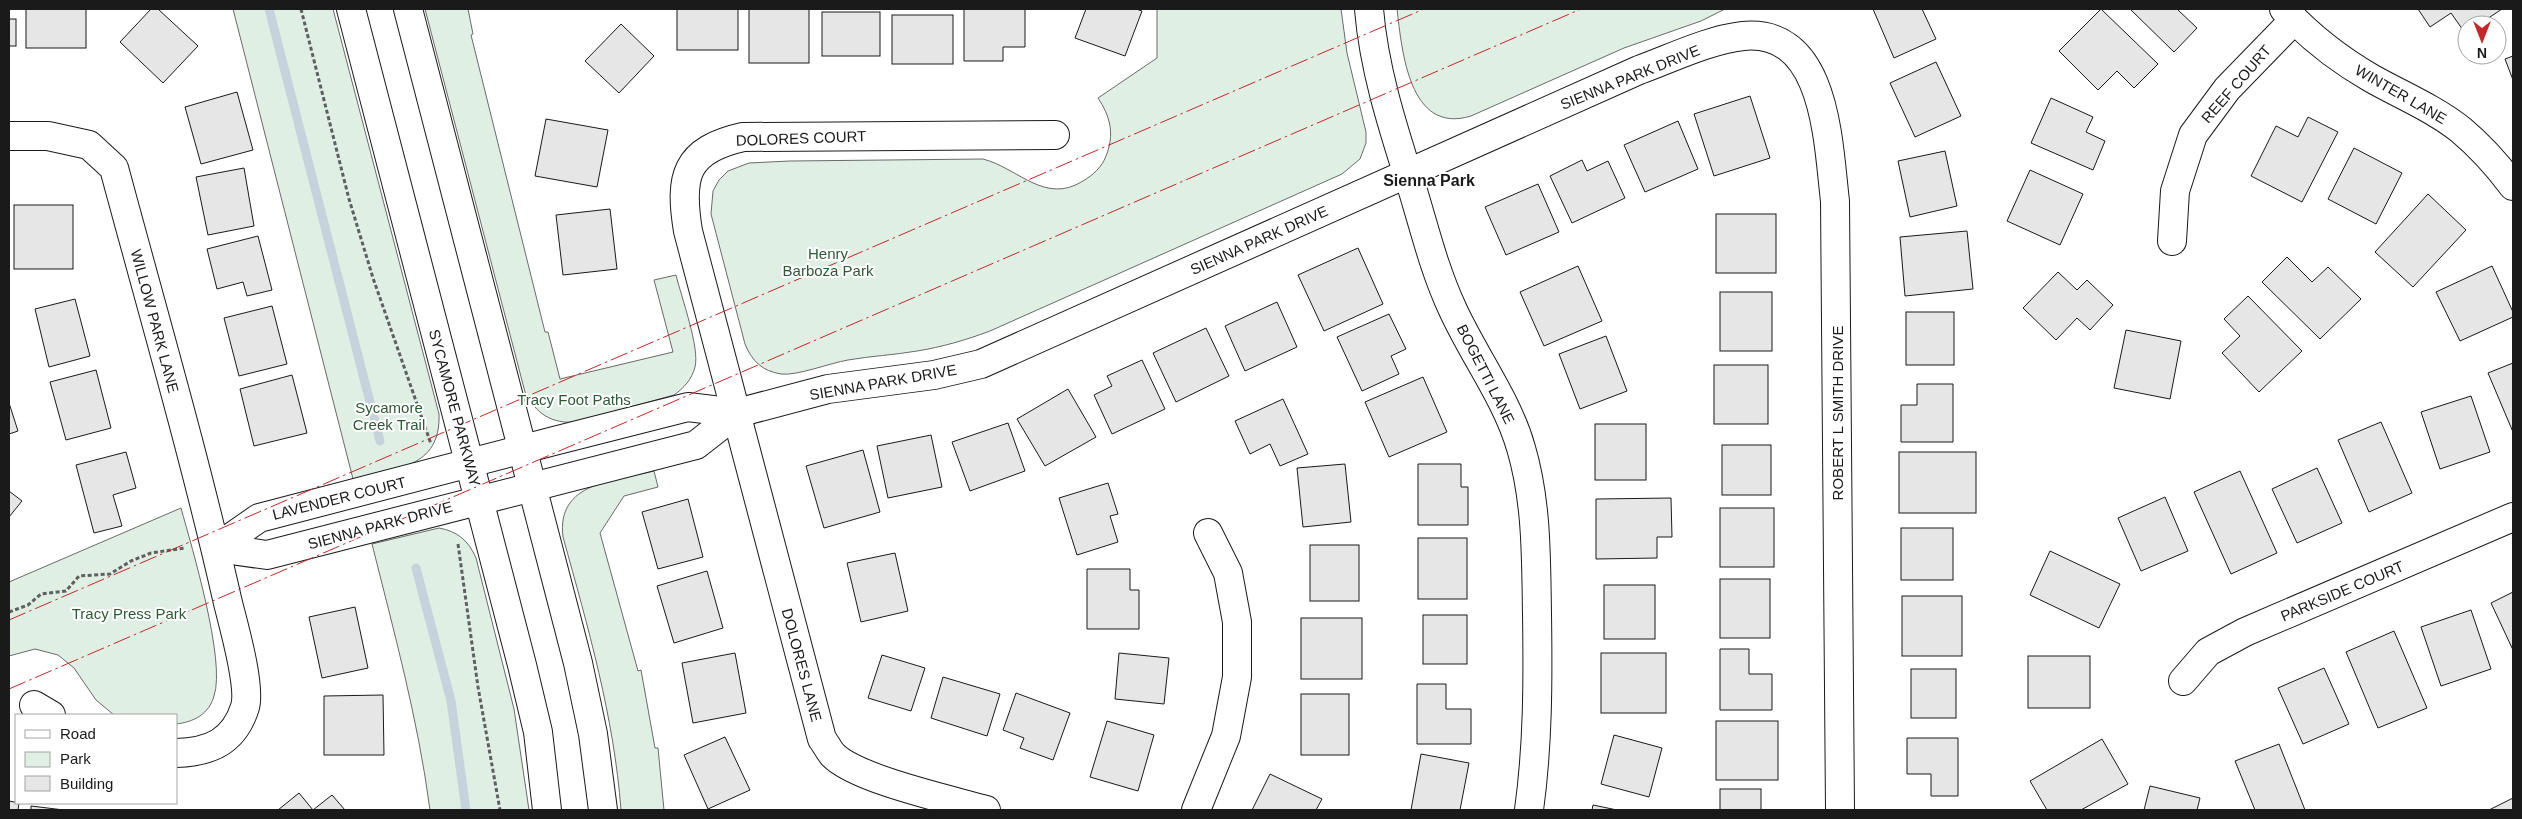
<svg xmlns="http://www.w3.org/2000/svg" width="2522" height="819" font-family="Helvetica,sans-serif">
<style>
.green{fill:#e0efe3;stroke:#6a6a6a}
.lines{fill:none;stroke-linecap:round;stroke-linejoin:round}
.stream{stroke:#c6d2dc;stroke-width:9}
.building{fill:#e6e6e6;stroke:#1a1a1a}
.minor-casing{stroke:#1a1a1a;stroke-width:30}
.major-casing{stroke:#1a1a1a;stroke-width:30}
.path{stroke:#5f5f5f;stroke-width:3;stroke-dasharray:4 2.5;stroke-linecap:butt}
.minor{stroke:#fff;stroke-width:28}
.major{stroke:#fff;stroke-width:28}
.power{stroke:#c62828;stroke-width:1;stroke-dasharray:18 4 2.5 4;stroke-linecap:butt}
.labels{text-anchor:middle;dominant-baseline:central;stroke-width:4;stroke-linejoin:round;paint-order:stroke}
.street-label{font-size:15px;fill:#1a1a1a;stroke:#fff}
.park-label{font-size:15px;fill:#2b5a34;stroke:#fff}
.neighbourhood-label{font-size:16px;font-weight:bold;fill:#1a1a1a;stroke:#fff}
</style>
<rect width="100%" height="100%" fill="#fff"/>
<!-- green -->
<g class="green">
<path d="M233 9H333L439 414C441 469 395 468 353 479Z"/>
<path d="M425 9H468L473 34 471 35 545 332H548L560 379 673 352 654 280 676 275C681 296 700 348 695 367 692 379 684 388 674 395L576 422C552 424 536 414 525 392Z"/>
<path d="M1157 9H1341L1347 53 1366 132V143L1360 159 1342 174 990 331C966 340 942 347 917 351 894 355 871 356 848 360 830 363 797 376 781 374 762 371 752 361 745 344L711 214 713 191 719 180 728 171 749 163 790 161 983 159C1018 168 1045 205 1083 181 1093 175 1102 167 1106 156 1115 134 1110 116 1098 98L1157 58Z"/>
<path d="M1397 9H1725L1701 21 1624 48 1471 116C1409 135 1402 51 1397 9Z"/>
<path d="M654 471 658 487 624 496 600 533 638 671 641 670 655 748H658L664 810H621C614 717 588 627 563 537 556 482 614 481 654 471Z"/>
<path d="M181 508C192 548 226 661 214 696 209 714 194 722 176 724V715H114L96 700 74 668 58 655 35 649 9 656V582Z"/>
<path d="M439 528C457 531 469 541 476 558L514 709 529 810H430C418 719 394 632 372 544Z"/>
</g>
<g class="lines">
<!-- stream -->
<g class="stream">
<polyline points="269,9 380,441"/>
<polyline points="416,568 451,701 466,810"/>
</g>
</g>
<!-- building -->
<g class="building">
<rect x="26" y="9" width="60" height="39"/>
<polygon points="151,9 158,9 198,46 163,83 120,42"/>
<rect x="677" y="9" width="61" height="41"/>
<rect x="749" y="9" width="60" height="54"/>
<polygon points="964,9 1025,9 1025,47 1003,47 1003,61 964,61"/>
<polygon points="1086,9 1136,9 1142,11 1125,56 1075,38"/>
<polygon points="1873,9 1922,9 1936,39 1894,58"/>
<polygon points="2101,9 2158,64 2134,88 2117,71 2098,90 2059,51"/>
<polygon points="2130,9 2177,9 2197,28 2174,52"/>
<polygon points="2418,9 2502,9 2478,25 2467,25 2465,33 2451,13 2430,27"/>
<rect x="822" y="12" width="58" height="44"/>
<rect x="892" y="15" width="61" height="49"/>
<rect x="9" y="19" width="7" height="27"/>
<polygon points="621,24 654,56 619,93 585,61"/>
<polygon points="2513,56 2513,80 2505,59"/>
<polygon points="1936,62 1961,116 1915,137 1890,83"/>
<polygon points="237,92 253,150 201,164 185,107"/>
<polygon points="1750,96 1770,158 1714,176 1694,114"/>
<polygon points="2051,98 2093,117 2086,132 2105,141 2093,170 2031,143"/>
<polygon points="2308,117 2338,132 2302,202 2251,176 2276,126 2298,137"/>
<polygon points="546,119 608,130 597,187 535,176"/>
<polygon points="1678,121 1698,169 1645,192 1624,145"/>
<polygon points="2354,148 2402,173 2376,224 2328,199"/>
<polygon points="1945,151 1957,206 1910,217 1898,161"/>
<polygon points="1582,160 1587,171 1608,161 1625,198 1572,223 1550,176"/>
<polygon points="244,168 254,226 208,235 196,177"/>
<polygon points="2030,170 2083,194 2060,245 2007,221"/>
<polygon points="1538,184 1559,232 1506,255 1485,207"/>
<polygon points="2428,194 2466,230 2413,287 2375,252"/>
<rect x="14" y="205" width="59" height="64"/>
<polygon points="610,209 617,269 563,275 556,215"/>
<rect x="1716" y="214" width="60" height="59"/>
<polygon points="1967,231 1973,289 1905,296 1900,237"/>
<polygon points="258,236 272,290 247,296 243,282 217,289 207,249"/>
<polygon points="1358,248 1383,304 1324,331 1298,275"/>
<polygon points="2287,257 2312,282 2328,267 2361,299 2320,339 2262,282"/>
<polygon points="1578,266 1602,321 1544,346 1520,292"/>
<polygon points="2492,266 2513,312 2513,317 2460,341 2436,292"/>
<polygon points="2058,272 2077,290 2087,280 2113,305 2090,330 2077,318 2056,340 2023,308"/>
<rect x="1720" y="292" width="52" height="59"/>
<polygon points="2248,296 2302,351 2259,392 2222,353 2240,336 2224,319"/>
<polygon points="75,299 90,356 49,367 35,309"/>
<polygon points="1277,302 1297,347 1245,371 1225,326"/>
<polygon points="272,306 287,364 239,376 224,318"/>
<rect x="1906" y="312" width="48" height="53"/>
<polygon points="1389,314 1406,349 1391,356 1399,374 1362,391 1337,337"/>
<polygon points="1206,328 1229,376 1176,402 1153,353"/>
<polygon points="2126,330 2181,341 2170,399 2114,388"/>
<polygon points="1606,336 1627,391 1580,409 1559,354"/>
<polygon points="1142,360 1165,409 1112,434 1094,395 1112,386 1107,376"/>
<polygon points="2513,363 2513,432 2488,373"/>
<rect x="1714" y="365" width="54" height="59"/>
<polygon points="96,370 111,428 66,440 50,382"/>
<polygon points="292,375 307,433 254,446 240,389"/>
<polygon points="1423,377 1447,432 1389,457 1365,402"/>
<polygon points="1917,384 1953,384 1953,442 1901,442 1901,405 1917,405"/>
<polygon points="1068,389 1096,437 1045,466 1017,419"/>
<polygon points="2471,396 2490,452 2440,469 2421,412"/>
<polygon points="1283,399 1308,454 1280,466 1270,444 1250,454 1235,421"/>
<polygon points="9,403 18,431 9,434"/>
<polygon points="2381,422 2412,493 2369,512 2338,440"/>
<polygon points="1008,423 1025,471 970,491 952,442"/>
<rect x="1595" y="424" width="51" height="56"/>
<polygon points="931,435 942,487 888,498 877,446"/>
<rect x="1722" y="445" width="49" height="50"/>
<polygon points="863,450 880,512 824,528 806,466"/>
<polygon points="126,452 136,488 113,495 122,526 94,533 76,465"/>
<rect x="1899" y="452" width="77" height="61"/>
<polygon points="1345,464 1351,522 1303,527 1297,468"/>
<polygon points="1418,464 1461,464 1461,487 1468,487 1468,525 1418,525"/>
<polygon points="2317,468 2342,523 2297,543 2272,489"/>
<polygon points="2240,471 2277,553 2231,574 2194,492"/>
<polygon points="1108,483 1118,514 1110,516 1118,542 1077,555 1059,498"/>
<polygon points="9,491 22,501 9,517"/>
<polygon points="2165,497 2188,551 2141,571 2118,518"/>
<polygon points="1671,498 1672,537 1657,537 1657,558 1596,559 1596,499"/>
<polygon points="688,499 703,557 658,569 642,512"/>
<rect x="1720" y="508" width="54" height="59"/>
<rect x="1901" y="528" width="52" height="52"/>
<rect x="1418" y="538" width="49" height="61"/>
<rect x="1310" y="545" width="49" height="56"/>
<polygon points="2050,551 2120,584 2099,628 2030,595"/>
<polygon points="895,553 908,611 861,622 847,563"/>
<polygon points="1087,569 1130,569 1130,590 1139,590 1139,629 1087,629"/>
<polygon points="707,571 723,628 674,643 657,586"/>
<rect x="1720" y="579" width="50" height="59"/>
<rect x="1604" y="585" width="51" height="54"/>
<polygon points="2513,592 2513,650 2491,603"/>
<rect x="1902" y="596" width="60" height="60"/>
<polygon points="355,607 368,668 322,678 309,617"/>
<polygon points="2471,610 2491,669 2441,686 2421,627"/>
<rect x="1423" y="615" width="44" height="49"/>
<rect x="1301" y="618" width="61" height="61"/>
<polygon points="2394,631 2427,708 2378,728 2346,652"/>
<polygon points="1720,649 1749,649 1749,674 1772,674 1772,710 1720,710"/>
<polygon points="735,653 746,713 693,723 682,663"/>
<polygon points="1119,653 1169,658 1164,704 1115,699"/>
<rect x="1601" y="653" width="65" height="60"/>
<polygon points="882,655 925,668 911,711 868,698"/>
<rect x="2028" y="656" width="62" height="52"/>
<polygon points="2324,668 2349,724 2303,744 2278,688"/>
<rect x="1911" y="669" width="45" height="49"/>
<polygon points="943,677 1000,694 987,736 931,718"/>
<polygon points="1417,684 1446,684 1446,709 1471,709 1471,744 1417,744"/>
<polygon points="1016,693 1070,713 1053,760 1020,748 1024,738 1003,730"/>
<rect x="1301" y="694" width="48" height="61"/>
<polygon points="383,695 384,755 324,755 324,696"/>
<polygon points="1107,721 1154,735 1138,791 1090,777"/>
<rect x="1716" y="721" width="62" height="59"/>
<polygon points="1614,735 1662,748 1649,797 1601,784"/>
<polygon points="725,737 750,790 708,809 684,755"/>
<polygon points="1907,738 1958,738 1958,796 1931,796 1931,774 1907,774"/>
<polygon points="2102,739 2128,784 2081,810 2047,810 2030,781"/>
<polygon points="2279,744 2305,810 2255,810 2235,761"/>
<polygon points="1421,754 1469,763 1460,810 1411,810"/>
<polygon points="1270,774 1322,799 1316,810 1252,810"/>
<polygon points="2150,786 2200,798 2197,810 2144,810"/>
<rect x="1720" y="789" width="41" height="21"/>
<polygon points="299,793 313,810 278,810"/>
<polygon points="332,795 345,810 313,810"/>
<polygon points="2513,798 2513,810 2489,810"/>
<polygon points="9,801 19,803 18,810 9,810"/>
<polygon points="1593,805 1617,810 1592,810"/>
<polygon points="31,806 64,810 31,810"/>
</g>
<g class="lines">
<!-- minor casing -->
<g class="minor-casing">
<g id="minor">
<path d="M1369 9C1374 71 1394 131 1413 191 1425 231 1435 272 1453 310 1474 356 1507 399 1521 448 1537 502 1536 558 1537 614 1538 680 1538 745 1529 810"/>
<path d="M2284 9C2308 35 2340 60 2371 78 2401 95 2433 108 2461 130 2480 146 2498 166 2513 186"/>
<path d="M9 136H48L89 145 114 168C153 313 195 457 228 603 234 627 251 686 245 707 234 742 210 752 176 753"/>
<polyline points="2172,241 2175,191 2193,135 2227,89 2294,20"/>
<path d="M216 548 267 555 696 445 737 413 828 389 934 375 981 364 1639 70C1672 58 1708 40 1743 36 1827 28 1828 144 1835 201L1840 810"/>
<polyline points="216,548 259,518 554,441 688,407 737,413"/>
<polyline points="2183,681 2208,652 2245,632 2513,517"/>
<polyline points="34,705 51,715"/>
<path d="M986 810C951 800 856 779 833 755 829 751 826 744 822 739L688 231C679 176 685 150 743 137L1055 135"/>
<polyline points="1196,810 1226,736 1237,677 1237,622 1228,573 1208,533"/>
</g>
</g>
<!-- major casing -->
<g class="major-casing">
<g id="major">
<polyline points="351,9 522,665 538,732 547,810"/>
<polyline points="408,9 578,663 593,734 603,810"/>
</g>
</g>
<!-- path -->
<g class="path">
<polyline points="301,9 349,199 373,278 431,444"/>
<polyline points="458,544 478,687 500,810"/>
<polyline points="9,612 28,605 41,594 66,591 79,576 110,574 131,561 151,553 185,548"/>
</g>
<!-- minor -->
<use href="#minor" class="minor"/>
<!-- major -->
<use href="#major" class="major"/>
<!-- power -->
<g class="power">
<polyline points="9,620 1424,9"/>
<polyline points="9,689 1581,9"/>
</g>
</g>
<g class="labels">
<!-- street labels -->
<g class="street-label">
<text transform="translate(1630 77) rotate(-22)">SIENNA PARK DRIVE</text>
<text transform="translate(2236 84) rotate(-49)">REEF COURT</text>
<text transform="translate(2401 94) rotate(30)">WINTER LANE</text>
<text transform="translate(801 138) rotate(-2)">DOLORES COURT</text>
<text transform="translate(1259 240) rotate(-24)">SIENNA PARK DRIVE</text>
<text transform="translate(155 321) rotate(75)">WILLOW PARK LANE</text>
<text transform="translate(1486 374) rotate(63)">BOGETTI LANE</text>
<text transform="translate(883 382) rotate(-10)">SIENNA PARK DRIVE</text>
<text transform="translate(455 408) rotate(75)">SYCAMORE PARKWAY</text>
<text transform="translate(1837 413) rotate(-90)">ROBERT L SMITH DRIVE</text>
<text transform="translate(339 498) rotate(-14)">LAVENDER COURT</text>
<text transform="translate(380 525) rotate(-15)">SIENNA PARK DRIVE</text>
<text transform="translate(2342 591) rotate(-23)">PARKSIDE COURT</text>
<text transform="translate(802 665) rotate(75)">DOLORES LANE</text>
</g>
<!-- park labels -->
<g class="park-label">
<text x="828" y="253">Henry<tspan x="828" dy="17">Barboza Park</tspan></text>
<text x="574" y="399">Tracy Foot Paths</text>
<text x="389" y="407">Sycamore<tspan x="389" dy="17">Creek Trail</tspan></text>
<text x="129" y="613">Tracy Press Park</text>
</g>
<!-- neighbourhood labels -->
<g class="neighbourhood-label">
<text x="1429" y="180">Sienna Park</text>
</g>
</g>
<!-- border -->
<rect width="2522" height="819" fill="none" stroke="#1a1a1a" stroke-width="20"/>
<!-- legend -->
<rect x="15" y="714" width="162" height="90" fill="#ffffff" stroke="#a3a3a3"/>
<rect x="25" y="730" width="25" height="8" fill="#ffffff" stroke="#a3a3a3"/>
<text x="60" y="739" font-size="15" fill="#1a1a1a">Road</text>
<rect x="25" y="752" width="25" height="15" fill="#e0efe3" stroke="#a3a3a3"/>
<text x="60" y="764" font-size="15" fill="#1a1a1a">Park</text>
<rect x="25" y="776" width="25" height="15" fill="#e6e6e6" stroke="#a3a3a3"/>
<text x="60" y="789" font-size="15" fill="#1a1a1a">Building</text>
<!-- north arrow -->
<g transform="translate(2482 40) rotate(180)"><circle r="24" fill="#ffffff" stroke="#a3a3a3"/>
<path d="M0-4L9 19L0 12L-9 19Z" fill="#c62828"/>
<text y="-8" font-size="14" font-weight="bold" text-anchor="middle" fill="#1a1a1a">N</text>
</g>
</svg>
